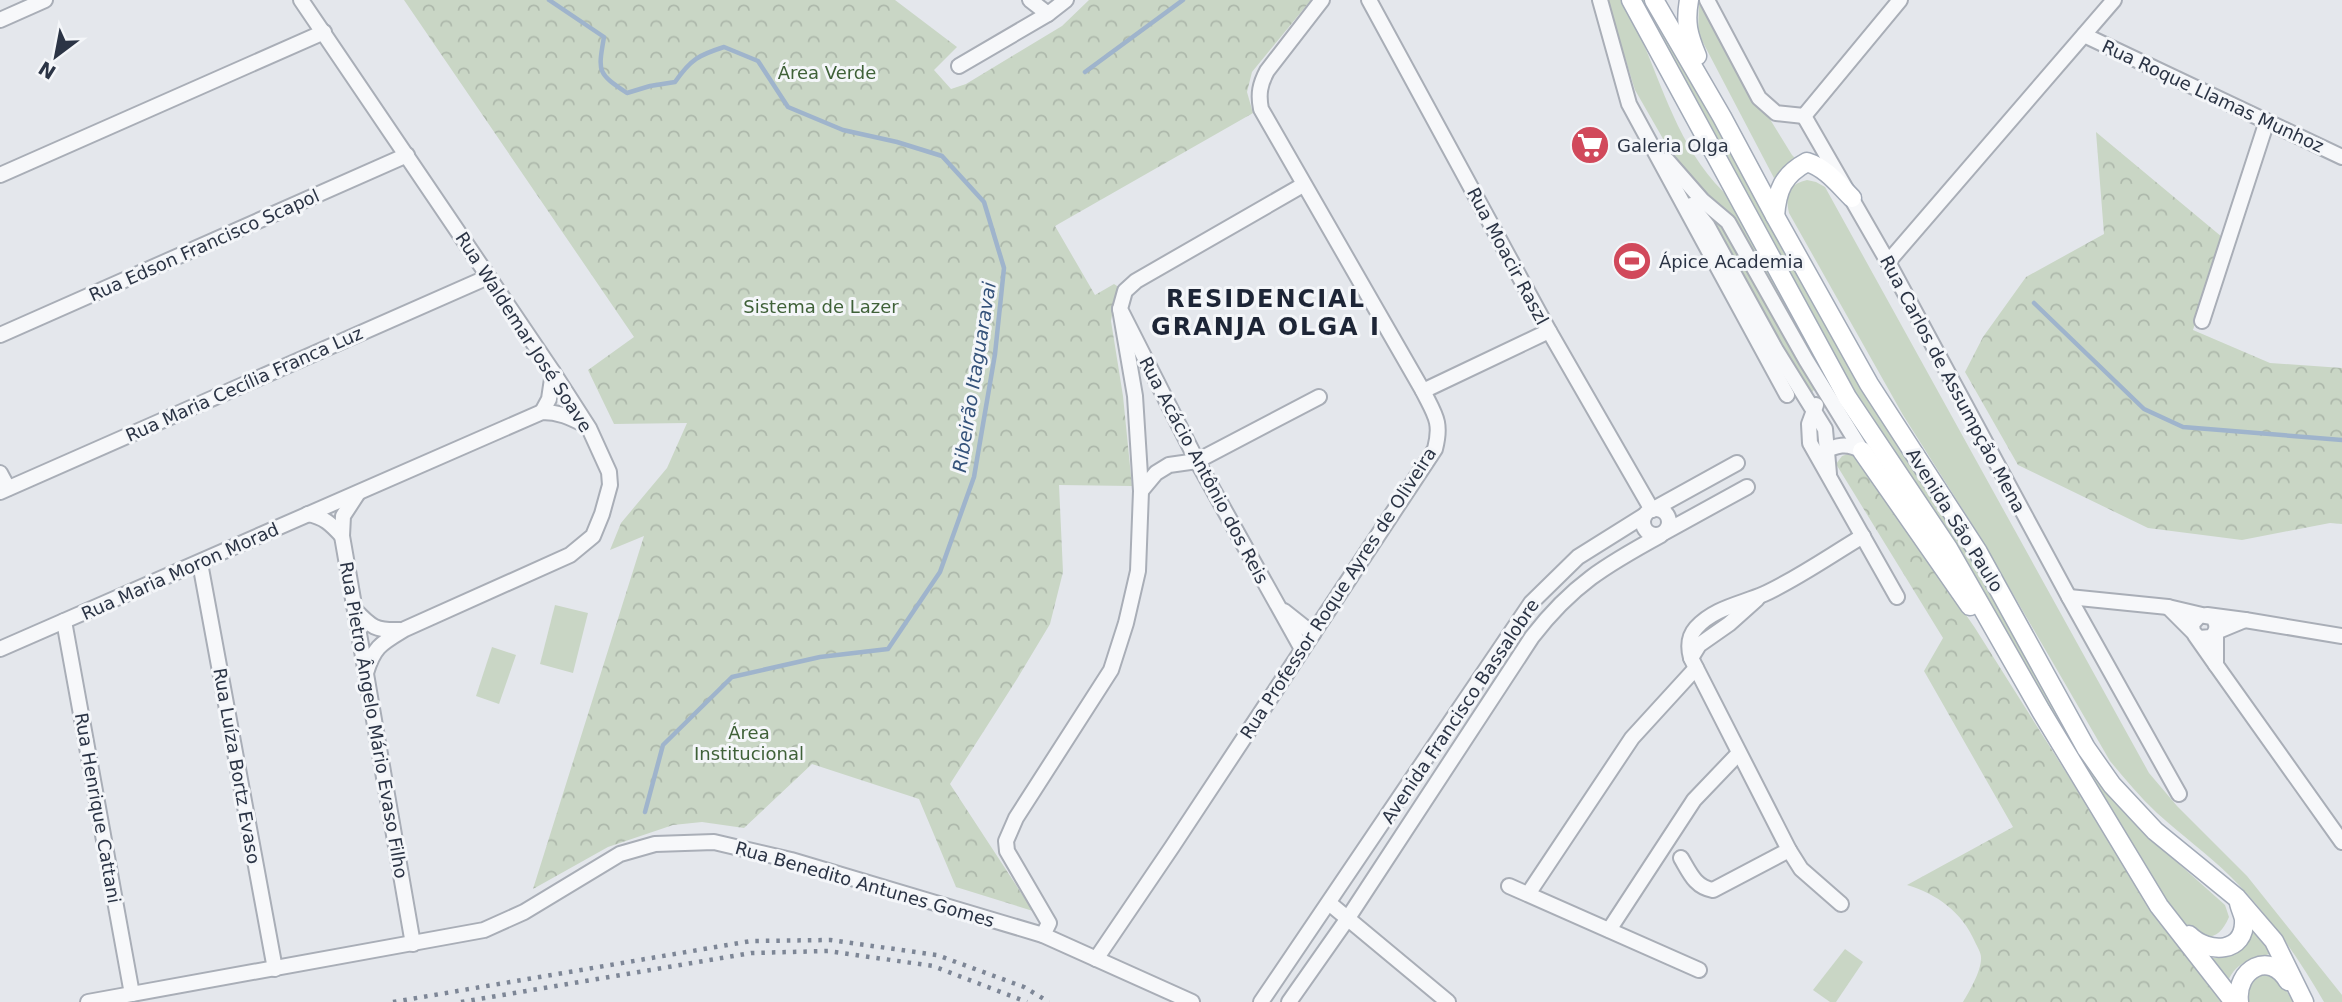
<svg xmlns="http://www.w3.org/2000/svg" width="2342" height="1002" font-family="'DejaVu Sans',sans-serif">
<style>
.green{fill:#c9d6c5}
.forest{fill:url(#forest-crowns)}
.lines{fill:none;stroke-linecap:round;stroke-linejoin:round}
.stream{stroke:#9fb4cc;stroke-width:4.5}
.minor-casing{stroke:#a9aeb7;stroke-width:18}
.major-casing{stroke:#a3abb8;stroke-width:21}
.minor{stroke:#f7f8fa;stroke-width:14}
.major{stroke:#fff;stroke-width:18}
.rail{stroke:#7d8696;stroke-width:4.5;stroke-dasharray:3.5 7;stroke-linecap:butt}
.labels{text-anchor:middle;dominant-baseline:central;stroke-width:6;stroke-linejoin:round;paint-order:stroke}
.park-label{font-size:18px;fill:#3f6138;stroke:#f4f6f9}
.street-label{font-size:18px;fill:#2b3445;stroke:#f4f6f9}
.poi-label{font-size:18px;fill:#2b3445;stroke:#f4f6f9;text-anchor:start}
.water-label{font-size:19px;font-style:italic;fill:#34527a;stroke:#f4f6f9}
.district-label{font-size:24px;font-weight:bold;letter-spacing:2px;fill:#1d2536;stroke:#f4f6f9}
</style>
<defs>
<pattern id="forest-crowns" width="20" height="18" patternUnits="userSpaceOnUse" patternTransform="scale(1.75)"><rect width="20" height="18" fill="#c9d6c5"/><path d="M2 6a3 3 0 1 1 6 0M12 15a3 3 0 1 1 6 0" fill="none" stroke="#adb8ab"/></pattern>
</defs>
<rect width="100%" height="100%" fill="#e4e7ec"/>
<!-- green -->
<g class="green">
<path d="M1607 0H1626C1633 13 1636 27 1642 40 1667 99 1683 156 1732 200L1907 501 1859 435 1731 220 1681 170 1635 90Z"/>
<path d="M1640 0H1649L1855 376 1979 570 2110 795 2142 831 2225 905 2229 917C2207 969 2168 904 2154 882L1852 391Z"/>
<polygon points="1699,4 1792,155 1797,160 1774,178 1698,33"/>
<path d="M1807 180 1816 182 1825 187 2149 773 2177 806 2247 876 2342 995V1002H2324C2298 957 2268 914 2231 877 2208 854 2181 835 2157 813 2140 797 2125 779 2110 761L1977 532 1903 415 1789 213C1785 195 1787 185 1807 180Z"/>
<polygon points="1717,223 1725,231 1815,388 1811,394 1805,393 1711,225"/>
<polygon points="555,605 588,613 573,673 540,664"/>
<polygon points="492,647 516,655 499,704 476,696"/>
<path d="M2250 923 2273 953C2249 960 2235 961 2226 986L2205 957C2232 963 2240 943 2250 923Z"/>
<polygon points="1845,949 1863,962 1836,1002 1830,1002 1813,990"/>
<polygon points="2261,973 2279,978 2293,1002 2246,1002 2246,983"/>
</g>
<!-- forest -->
<g class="forest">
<polygon points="404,0 895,0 957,47 934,70 951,89 966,84 1062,26 1089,0 1311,0 1252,72 1247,92 1253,113 1055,226 1095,295 1114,284 1120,288 1115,298 1111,321 1123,396 1132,486 1059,485 1063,572 1050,624 1017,679 950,784 1033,911 956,887 919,799 812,764 744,828 702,822 673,825 608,847 533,889 644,536 610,550 621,523 667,468 687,423 614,424 588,370 634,337"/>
<polygon points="2096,132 2222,237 2193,330 2270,363 2342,368 2342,524 2330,523 2242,540 2148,528 2018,465 1965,372 1983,337 2026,277 2104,234"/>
<path d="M1851 453 1857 456 1975 628 2156 915 2225 1002H1963C1969 992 1982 970 1981 957 1981 953 1977 946 1975 942 1962 912 1937 894 1907 885L2013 827 1924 671 1943 638 1836 464 1842 456Z"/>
</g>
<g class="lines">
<!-- stream -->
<g class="stream">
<path d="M549 0 604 37C598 72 597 73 627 93L650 86 675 82C691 59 699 55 724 47L758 61 788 107 843 130 897 142 942 156 984 202 1004 268 995 354 974 477 940 572 888 649 820 657 732 677 663 745 645 812"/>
<polyline points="1085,72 1183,0"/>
<polyline points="2034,303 2144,409 2183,427 2342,440"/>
</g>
<!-- minor casing -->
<g class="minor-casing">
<g id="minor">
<path d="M301 0 553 372 589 428 609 472 610 485 602 514 593 536 570 555 405 629C382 643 374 646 366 673"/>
<polyline points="1030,0 1048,14"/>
<polyline points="1369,0 1549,331 1652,510 1737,463"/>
<polyline points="1600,0 1629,104 1787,395"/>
<polyline points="1707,0 1759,98 1776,113 1804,116"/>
<polyline points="0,20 45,0"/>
<polyline points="2084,35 2342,157"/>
<polyline points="959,66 1048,14 1066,0"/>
<polyline points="1804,116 1888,262 2070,599 2179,794"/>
<polyline points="1804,116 1900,0"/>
<polyline points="1667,160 1702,200 1728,222 1806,360 1862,451"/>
<polyline points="0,175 324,32"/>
<polyline points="1691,205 1707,225 1776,350 1825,429 1829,474"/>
<polyline points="1888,262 2114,0"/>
<polyline points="2202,321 2267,121"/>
<polyline points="0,335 407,155"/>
<polyline points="1423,391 1549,331"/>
<polyline points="1816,405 1809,424 1810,443 1897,597"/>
<polyline points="542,412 549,399 553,372"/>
<path d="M1821 453C1836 445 1847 442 1862 451"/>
<polyline points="0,473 8,488"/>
<polyline points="1141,491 1156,473 1169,465 1197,461 1319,397"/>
<polyline points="0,492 488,277"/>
<polyline points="358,493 343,516 342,536 413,944"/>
<circle cx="1656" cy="522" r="13"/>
<path d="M308 514C324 517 331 524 342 536"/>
<polyline points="1665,532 1747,487"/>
<polyline points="200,563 275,969"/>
<polyline points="2069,597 2168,607"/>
<path d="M355 610C371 627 376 631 400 630"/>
<polyline points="1284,611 1313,634"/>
<polyline points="2245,620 2342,636"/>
<polyline points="64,621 132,994"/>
<path d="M2193 632 2192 624 2200 615 2212 617C2218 624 2218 631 2211 637L2199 638 2168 607 2202 615"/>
<polyline points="2195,635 2216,665 2216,632 2245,620 2207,615"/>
<path d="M0 649 542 412C559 412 570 417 585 425"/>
<polyline points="1302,649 1197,461 1120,309 1125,291 1136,281 1303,185"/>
<polyline points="1691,658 1699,645 1729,624 1757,599"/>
<polyline points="2216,665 2342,842"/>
<path d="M1681 858C1690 873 1695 887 1713 890L1789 850"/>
<polyline points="1509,886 1699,970"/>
<polyline points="1528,894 1632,738 1696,668"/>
<polyline points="1329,903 1448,1002"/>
<path d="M1841 904 1801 869 1789 850 1691 658C1688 647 1688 637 1696 628 1714 608 1741 604 1764 594 1797 579 1831 555 1863 536"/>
<polyline points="1609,930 1694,800 1738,754"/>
<polyline points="1043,935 1049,923 1007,851 1006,841 1016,818 1111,670 1126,623 1138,571 1141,491 1135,396 1120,309"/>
<path d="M1096 959 1172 847 1435 449C1442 422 1435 415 1423 391L1261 109C1258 94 1260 84 1267 71L1322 0"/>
<polyline points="88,1002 484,930 524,912 620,854 655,844 714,842 791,860 1043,935 1192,1002"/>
<polyline points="1261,1002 1531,603 1578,557 1645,515"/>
<path d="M1289 1002 1348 918 1532 637C1572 585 1606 565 1661 535"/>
</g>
</g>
<!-- major casing -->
<g class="major-casing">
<g id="major">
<polyline points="1631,0 1847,397 1948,548 2041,711 2159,906 2234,1002"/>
<polyline points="1654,0 1722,117 1775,216 1869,384 1978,552 2086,748 2112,785 2155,831 2237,898 2274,941 2304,1002"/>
<path d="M1689 0C1685 23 1688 34 1697 56"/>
<path d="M1775 216C1777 190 1783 175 1807 162 1826 168 1838 184 1852 198"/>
<polyline points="1862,451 1970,606"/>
<path d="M2189 935C2208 954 2246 954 2244 919 2243 914 2240 908 2239 903"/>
<path d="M2239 1002C2235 969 2270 950 2288 981"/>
</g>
</g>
<!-- minor -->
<use href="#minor" class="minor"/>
<!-- major -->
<use href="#major" class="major"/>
<!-- rail -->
<g class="rail">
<polyline points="393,1002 751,941 830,940 937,955 1024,987 1049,1002"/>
<polyline points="461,1002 751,953 828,951 933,966 1027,1002"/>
</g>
</g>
<!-- icons -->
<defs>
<g id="supermarket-disc" transform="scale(2.0125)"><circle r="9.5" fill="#d1495b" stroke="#f4f6f9"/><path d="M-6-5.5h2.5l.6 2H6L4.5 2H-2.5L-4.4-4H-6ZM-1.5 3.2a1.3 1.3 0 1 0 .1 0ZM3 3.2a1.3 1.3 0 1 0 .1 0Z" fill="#fff"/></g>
<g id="stadium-disc" transform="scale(2.0125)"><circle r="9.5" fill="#d1495b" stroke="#f4f6f9"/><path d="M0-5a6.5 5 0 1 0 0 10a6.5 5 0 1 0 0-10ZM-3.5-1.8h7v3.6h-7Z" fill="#fff"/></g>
</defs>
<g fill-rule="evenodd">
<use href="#supermarket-disc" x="1590" y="145"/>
<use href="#stadium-disc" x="1632" y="261"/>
</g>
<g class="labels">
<!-- park labels -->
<g class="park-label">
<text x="827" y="72">Área Verde</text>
<text x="821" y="306">Sistema de Lazer</text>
<text x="749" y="732">Área<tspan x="749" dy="21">Institucional</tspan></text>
</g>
<!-- street labels -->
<g class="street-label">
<text transform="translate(2213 96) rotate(25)">Rua Roque Llamas Munhoz</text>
<text transform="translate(204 245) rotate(-24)">Rua Edson Francisco Scapol</text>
<text transform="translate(1508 256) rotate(62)">Rua Moacir Raszl</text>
<text transform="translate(524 332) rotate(57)">Rua Waldemar José Soave</text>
<text transform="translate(244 384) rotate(-24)">Rua Maria Cecília Franca Luz</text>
<text transform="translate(1953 384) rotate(62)">Rua Carlos de Assumpção Mena</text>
<text transform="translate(1204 470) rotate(62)">Rua Acácio Antônio dos Reis</text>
<text transform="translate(1955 520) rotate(58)">Avenida São Paulo</text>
<text transform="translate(180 571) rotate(-24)">Rua Maria Moron Morad</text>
<text transform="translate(1338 593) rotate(-57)">Rua Professor Roque Ayres de Oliveira</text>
<text transform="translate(1460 711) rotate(-56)">Avenida Francisco Bassalobre</text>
<text transform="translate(374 720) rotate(80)">Rua Pietro Ângelo Mário Evaso Filho</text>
<text transform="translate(237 766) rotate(80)">Rua Luíza Bortz Evaso</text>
<text transform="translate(98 808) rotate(80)">Rua Henrique Cattani</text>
<text transform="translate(865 884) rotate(16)">Rua Benedito Antunes Gomes</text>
</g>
<!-- poi labels -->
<g class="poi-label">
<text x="1617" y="145">Galeria Olga</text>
<text x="1659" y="261">Ápice Academia</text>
</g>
<!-- water labels -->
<g class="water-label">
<text transform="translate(974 377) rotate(-81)">Ribeirão Itaguaravai</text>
</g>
<!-- district labels -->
<g class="district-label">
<text x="1266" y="299">RESIDENCIAL<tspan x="1266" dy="28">GRANJA OLGA I</tspan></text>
</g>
</g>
<!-- north arrow -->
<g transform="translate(56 56) rotate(212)" stroke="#f4f6f9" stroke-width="5" paint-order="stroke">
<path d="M0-5L12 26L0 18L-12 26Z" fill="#2b3445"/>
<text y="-10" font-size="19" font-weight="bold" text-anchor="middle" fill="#2b3445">N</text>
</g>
</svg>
